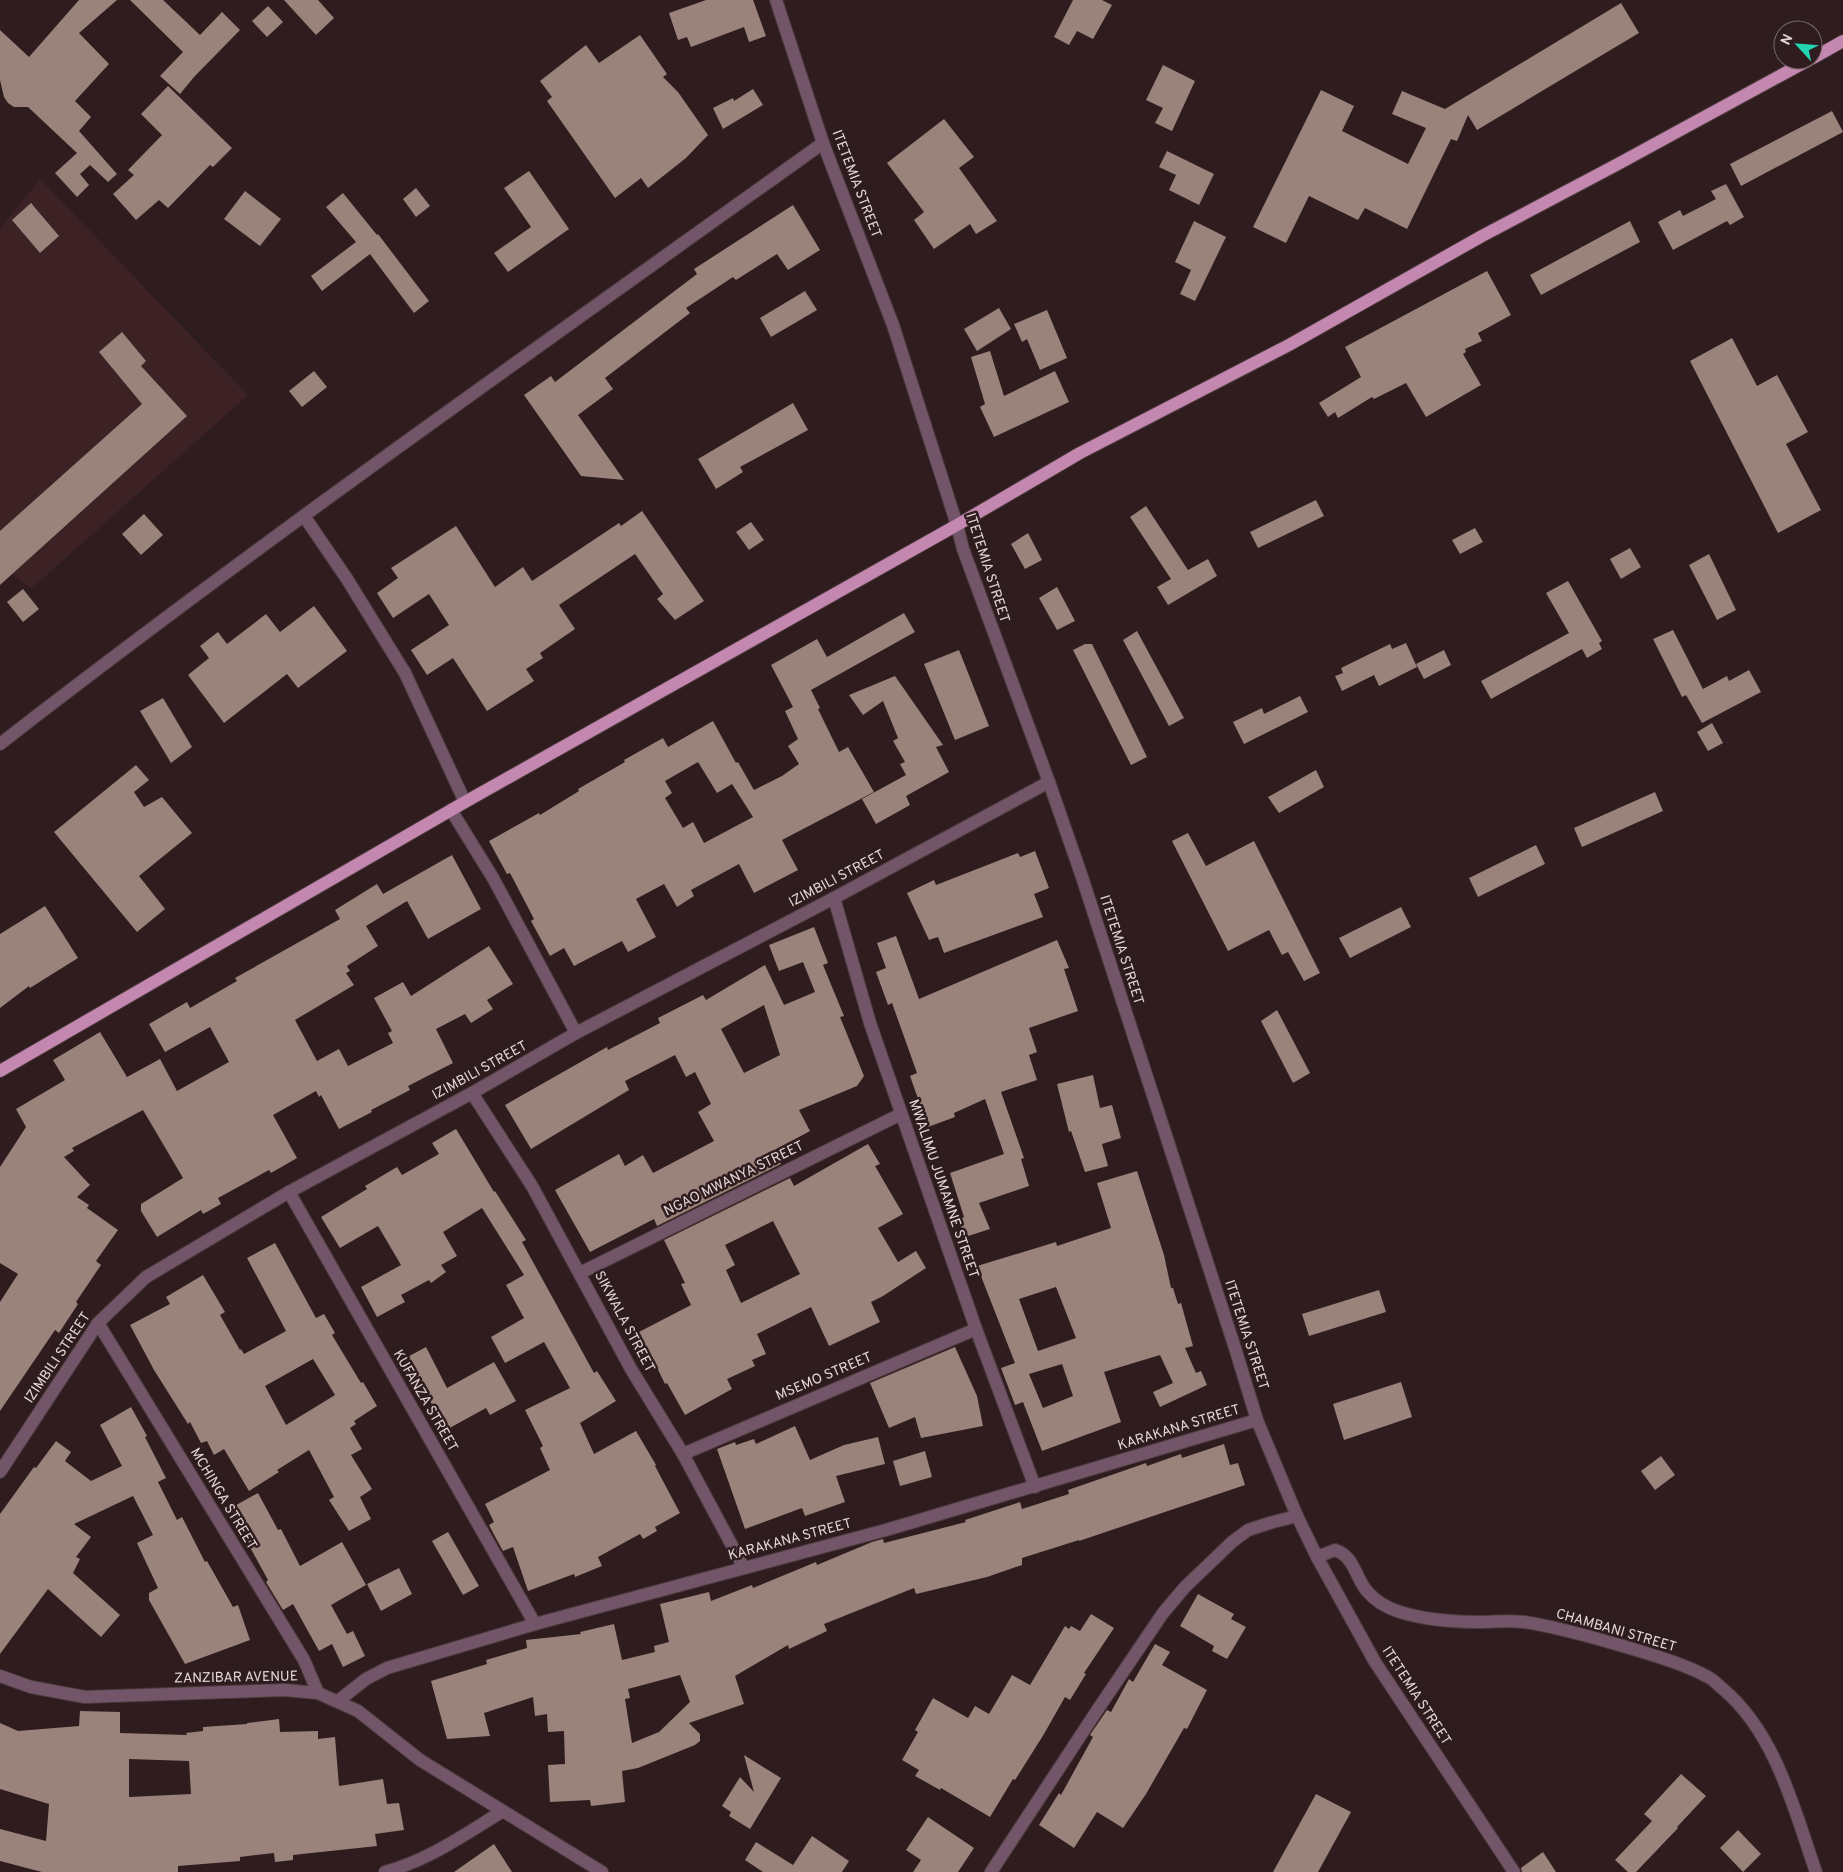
<svg xmlns="http://www.w3.org/2000/svg" width="1843" height="1872" font-family="Overpass,sans-serif">
<style>
.built{fill:#3c2225}
.building{fill:#99837a;fill-rule:evenodd}
.lines{fill:none;stroke-linecap:round;stroke-linejoin:round}
.minor-casing{stroke:#4c3a3c;stroke-width:14}
.major-casing{stroke:#4c3a3c;stroke-width:14}
.minor{stroke:#735569;stroke-width:12}
.major{stroke:#c487b0;stroke-width:12}
.labels{text-anchor:middle;dominant-baseline:central;stroke-width:5;stroke-linejoin:round;paint-order:stroke}
.street-label{font-size:14px;fill:#e4d6d7;stroke:#2f1c1e}
</style>
<rect width="100%" height="100%" fill="#2f1c1e"/>
<!-- built -->
<polygon class="built" points="40,179 248,395 31,589 0,564 0,229"/>
<!-- building -->
<g class="building">
<polygon points="79,0 117,0 79,33 109,64 75,101 91,117 79,131 117,174 108,182 90,165 80,174 89,185 77,197 55,173 77,153 28,107 14,107 8,103 4,97 0,80 0,30 29,57"/>
<polygon points="130,0 163,0 200,35 222,12 240,30 194,77 180,94 160,76 183,52"/>
<polygon points="284,0 318,0 334,18 316,35"/>
<polygon points="706,0 753,0 766,36 749,42 744,27 691,47 687,37 678,40 669,13"/>
<polygon points="1073,0 1102,0 1112,5 1093,39 1077,31 1069,45 1054,37"/>
<polygon points="1621,3 1639,33 1477,130 1468,115 1457,141 1451,139 1407,229 1365,208 1358,220 1309,196 1286,243 1253,227 1321,90 1354,106 1342,131 1408,164 1426,128 1392,114 1402,91 1445,109"/>
<polygon points="268,6 283,22 267,37 252,21"/>
<polygon points="640,35 667,74 663,77 678,92 708,135 686,158 648,188 641,178 615,198 547,101 552,97 540,81 586,45 599,63"/>
<polygon points="1163,65 1195,81 1172,131 1155,123 1163,108 1146,100"/>
<polygon points="168,86 232,148 213,167 210,165 168,208 159,200 136,220 113,194 134,175 128,170 162,135 141,114"/>
<polygon points="753,89 763,105 723,129 713,108 733,98 734,101"/>
<polygon points="1832,111 1843,132 1741,186 1730,164"/>
<polygon points="944,119 974,157 959,168 997,221 976,234 970,224 934,249 914,220 924,212 887,163"/>
<polygon points="1167,151 1214,174 1199,205 1169,190 1176,175 1159,167"/>
<polygon points="529,171 569,229 508,272 494,253 531,227 504,188"/>
<polygon points="1726,184 1744,217 1730,225 1727,221 1673,250 1658,222 1680,210 1683,216 1716,199 1711,191"/>
<polygon points="416,188 430,206 416,217 403,199"/>
<polygon points="245,191 281,219 260,246 224,219"/>
<polygon points="343,193 377,235 378,234 429,301 414,313 370,254 322,291 311,276 356,242 326,207"/>
<polygon points="31,203 59,236 40,253 12,220"/>
<polygon points="793,205 820,250 788,270 777,254 736,280 733,277 686,308 690,313 605,378 613,389 578,415 624,480 581,476 524,395 551,376 555,382 697,274 694,269"/>
<polygon points="1194,221 1226,237 1195,301 1180,294 1191,270 1175,262"/>
<polygon points="1630,221 1640,242 1541,295 1530,275"/>
<polygon points="1487,271 1511,315 1478,333 1482,341 1465,349 1466,352 1463,354 1481,385 1426,417 1406,383 1374,399 1372,397 1338,418 1335,412 1328,417 1319,403 1361,377 1345,347"/>
<polygon points="805,291 817,310 771,337 760,318"/>
<polygon points="999,308 1011,329 977,351 964,329"/>
<polygon points="1047,310 1067,358 1040,370 1027,339 1022,342 1014,324"/>
<polygon points="122,332 146,361 141,366 187,416 0,585 0,531 142,404 99,352"/>
<polygon points="1732,338 1757,386 1777,375 1808,432 1786,444 1821,510 1778,533 1690,361"/>
<polygon points="990,351 1004,396 1055,371 1069,402 994,437 980,407 985,404 971,357"/>
<polygon points="314,371 327,387 302,407 289,391"/>
<polygon points="793,403 808,430 740,467 743,472 716,489 698,459"/>
<polygon points="1316,500 1324,516 1258,548 1250,532"/>
<polygon points="1146,506 1188,570 1208,559 1217,576 1168,605 1157,587 1171,579 1130,517"/>
<polygon points="642,511 704,601 675,620 657,599 663,594 635,554 559,605 575,629 540,653 543,658 526,669 534,681 487,711 453,658 427,675 411,650 449,625 429,594 393,618 377,593 398,578 391,568 456,526 495,587 523,567 532,581 619,523 621,526"/>
<polygon points="144,514 163,535 141,555 122,534"/>
<polygon points="751,522 764,540 749,550 736,532"/>
<polygon points="1475,528 1483,542 1460,554 1452,540"/>
<polygon points="1028,533 1042,560 1025,569 1011,544"/>
<polygon points="1630,548 1641,567 1621,579 1610,559"/>
<polygon points="1709,554 1736,610 1717,620 1689,565"/>
<polygon points="1568,581 1602,641 1599,643 1602,649 1587,658 1582,649 1491,699 1481,681 1569,633 1546,593"/>
<polygon points="1057,587 1075,621 1057,630 1039,598"/>
<polygon points="23,589 39,609 23,622 7,602"/>
<polygon points="314,606 347,651 298,688 287,674 224,723 188,675 209,658 200,646 218,632 227,644 266,614 280,632"/>
<path d="M904 613 915 632 811 690 820 708 818 709 839 752 848 747 874 792 782 840 798 870 754 893 739 864 691 890 694 896 677 907 664 884 636 899 656 937 628 952 622 941 574 966 564 948 550 956 531 921 534 919 510 873 507 874 489 841 539 813 540 815 579 791 578 789 625 762 624 760 663 738 668 747 713 721 736 763 738 762 754 790 782 776 799 764 788 746 798 739 785 711 793 707 771 665 817 639 827 657ZM698 762 717 793 732 784 753 817 704 843 693 822 683 828 665 798 672 793 665 781Z"/>
<polygon points="1673,630 1703,689 1727,676 1729,681 1749,670 1761,692 1702,723 1686,695 1682,697 1653,639"/>
<polygon points="1137,631 1184,718 1169,726 1123,640"/>
<polygon points="1406,643 1417,667 1379,686 1374,675 1342,691 1335,676 1343,673 1341,668 1390,644 1392,649"/>
<polygon points="1085,644 1092,644 1147,757 1131,765 1073,650"/>
<polygon points="959,650 989,726 955,740 924,664"/>
<polygon points="1444,650 1451,665 1424,679 1416,664"/>
<polygon points="895,676 943,745 936,747 949,772 906,796 910,805 876,824 862,799 906,775 900,764 905,762 893,741 898,738 883,701 863,715 849,695"/>
<polygon points="1300,696 1308,712 1244,744 1233,722 1262,708 1264,714"/>
<polygon points="163,698 192,747 171,763 140,711"/>
<polygon points="1712,723 1723,743 1708,751 1697,732"/>
<polygon points="136,765 149,780 134,792 144,807 162,797 192,833 139,876 165,909 137,932 54,832"/>
<polygon points="1316,770 1324,787 1279,813 1268,797"/>
<polygon points="1655,792 1663,811 1582,847 1574,828"/>
<polygon points="1188,833 1206,866 1254,841 1320,973 1304,981 1288,952 1282,955 1269,930 1228,951 1172,841"/>
<polygon points="1536,845 1545,864 1478,897 1469,878"/>
<polygon points="1035,851 1049,888 1034,894 1043,917 944,953 938,937 929,940 907,893 934,880 936,885 1018,853 1020,857"/>
<polygon points="452,855 481,909 428,939 407,901 366,926 378,946 347,966 350,971 346,973 354,985 295,1020 317,1061 339,1049 348,1066 393,1043 388,1033 392,1031 374,998 403,982 411,996 489,946 513,984 487,1000 493,1009 471,1023 465,1014 436,1029 453,1063 408,1086 410,1090 371,1110 372,1112 339,1129 321,1095 319,1097 316,1091 273,1115 297,1158 271,1173 269,1170 218,1198 221,1204 203,1214 201,1210 157,1237 141,1211 141,1204 183,1178 143,1110 72,1148 74,1151 64,1157 90,1185 77,1197 89,1205 87,1208 118,1230 96,1261 101,1265 76,1302 78,1304 59,1333 55,1330 0,1411 0,1302 18,1274 0,1263 0,1167 26,1127 16,1109 65,1080 53,1060 100,1032 127,1077 160,1059 177,1091 229,1062 210,1027 165,1052 149,1024 187,1002 190,1008 237,981 235,978 340,919 335,910 377,884 383,894"/>
<polygon points="45,906 78,958 30,988 29,986 0,1008 0,934"/>
<polygon points="1401,907 1411,927 1350,958 1339,938"/>
<path d="M814 927 828 963 823 965 844 1016 840 1017 864 1076 857 1086 799 1110 810 1131 773 1151 781 1164 657 1226 654 1219 590 1252 555 1190 619 1154 625 1166 643 1155 653 1173 714 1141 698 1112 711 1104 695 1072 686 1077 675 1055 625 1081 629 1090 531 1149 505 1105 607 1047 608 1050 660 1023 658 1018 703 995 706 1000 765 965 784 1005 815 992 803 962 779 971 769 945ZM764 1005 780 1055 744 1073 721 1029Z"/>
<polygon points="896,936 919,999 1057,940 1069,968 1064,969 1078,1011 1029,1028 1037,1052 1029,1055 1037,1080 1001,1092 1024,1158 1021,1159 1029,1186 979,1203 990,1229 965,1237 958,1220 964,1217 950,1173 1004,1154 985,1099 954,1113 955,1117 928,1127 910,1076 917,1073 892,1003 888,1005 876,972 886,968 877,943"/>
<polygon points="1277,1010 1310,1073 1293,1083 1261,1021"/>
<polygon points="1093,1075 1100,1108 1112,1105 1121,1138 1102,1144 1108,1166 1085,1172 1071,1131 1069,1132 1057,1084"/>
<polygon points="456,1129 494,1192 495,1191 526,1240 522,1242 594,1373 597,1371 616,1401 580,1423 594,1454 636,1431 656,1465 655,1466 680,1513 655,1527 657,1531 643,1539 640,1534 598,1557 602,1566 575,1577 574,1574 528,1591 513,1547 503,1551 498,1542 489,1525 494,1522 485,1504 550,1470 540,1448 543,1446 525,1410 570,1388 544,1342 505,1363 491,1337 524,1318 506,1285 524,1275 482,1208 443,1232 457,1256 441,1265 446,1272 431,1283 429,1280 401,1295 405,1302 377,1317 361,1287 401,1265 378,1226 340,1248 321,1217 367,1189 365,1186 397,1167 402,1175 439,1154 432,1143"/>
<path d="M868 1144 880 1164 875 1166 903 1214 878 1228 898 1262 916 1251 926 1268 883 1296 871 1302 880 1322 829 1346 811 1307 757 1334 766 1354 752 1360 755 1366 727 1379 732 1389 685 1415 667 1383 665 1384 647 1347 645 1349 637 1333 691 1305 681 1284 685 1283 664 1240 790 1178 794 1186ZM773 1221 800 1274 741 1303 726 1270 735 1265 725 1245Z"/>
<path d="M1137 1171 1164 1255 1171 1288H1173L1178 1304 1181 1303 1193 1346 1185 1348 1196 1373 1201 1371 1207 1385 1160 1407 1153 1392 1173 1383 1160 1355 1104 1372 1121 1422 1042 1451 1023 1402 1015 1405 1001 1368 1015 1363 977 1266 1056 1242 1057 1246 1111 1228 1097 1183ZM1056 1287 1076 1338 1038 1351 1019 1299ZM1062 1364 1073 1396 1043 1408 1029 1374Z"/>
<path d="M275 1243 316 1318 324 1314 335 1333 332 1335 361 1383 363 1382 377 1406 354 1421 356 1424 350 1428 362 1449 351 1455 372 1489 360 1497 371 1519 349 1531 329 1500 334 1497 309 1450 277 1470 279 1472 249 1491 224 1449 214 1455 207 1441 201 1443 190 1422 188 1424 154 1370 130 1325 170 1304 166 1297 203 1275 225 1312 220 1315 240 1350 241 1349 244 1354 286 1331 247 1258ZM313 1359 335 1395 286 1425 265 1386Z"/>
<polygon points="1379,1290 1386,1312 1309,1336 1302,1314"/>
<polygon points="426,1347 447,1388 494,1362 516,1401 490,1415 486,1408 446,1430 423,1388 416,1392 400,1361"/>
<polygon points="955,1347 977,1396 983,1426 921,1438 915,1417 889,1428 870,1383"/>
<polygon points="1401,1382 1412,1417 1344,1440 1333,1404"/>
<polygon points="131,1407 147,1436 145,1437 166,1478 158,1482 177,1520 182,1517 205,1562 207,1561 233,1607 238,1605 250,1640 185,1664 149,1600 149,1593 158,1588 137,1543 153,1535 133,1496 74,1524 91,1537 76,1557 80,1559 73,1573 120,1615 101,1637 48,1589 0,1654 0,1514 34,1467 36,1468 56,1441 71,1452 65,1461 91,1481 122,1466 100,1425"/>
<polygon points="795,1426 810,1460 844,1445 878,1437 885,1464 836,1476 845,1502 805,1516 802,1508 745,1529 717,1449 735,1442 736,1445 754,1439 756,1444"/>
<path d="M1224 1444 1230 1465 1238 1463 1245 1485 1079 1541V1540L1022 1558V1565L987 1577 916 1594 914 1588 824 1624 827 1631 789 1649 788 1645 735 1676 744 1704 689 1723 700 1734V1741L695 1745 638 1768 622 1771 625 1802 591 1806 590 1800 550 1802 548 1765 565 1764 564 1731 548 1732 547 1714 535 1716 533 1697 484 1713 490 1736 447 1739 431 1681 487 1664 486 1660 527 1648 526 1640 581 1634 580 1632 614 1624 622 1660 655 1652 654 1646 669 1642 660 1604 709 1592 711 1601 752 1585 753 1588 816 1562 817 1565 872 1542 883 1539 884 1543 966 1522 965 1520 1020 1502 1022 1509 1069 1494 1068 1490 1146 1463 1147 1466 1181 1454 1182 1458ZM680 1675 690 1702 659 1732 632 1743 625 1699 630 1698 628 1689Z"/>
<polygon points="925,1451 932,1477 900,1486 893,1461"/>
<polygon points="1661,1456 1675,1475 1655,1490 1641,1471"/>
<polygon points="258,1493 278,1530 281,1529 300,1566 342,1542 366,1585 331,1605 347,1634 353,1631 365,1656 343,1667 332,1644 319,1651 293,1604 283,1610 266,1582 268,1580 229,1509"/>
<polygon points="448,1532 479,1586 463,1595 432,1541"/>
<polygon points="399,1568 412,1594 381,1611 367,1584"/>
<polygon points="1198,1594 1234,1614 1231,1619 1246,1627 1227,1659 1212,1651 1214,1646 1180,1626"/>
<polygon points="1091,1614 1114,1628 1084,1673 1086,1674 1070,1700 1065,1697 1044,1734 1015,1780 1013,1779 990,1817 941,1788 940,1790 915,1776 919,1770 902,1760 918,1732 915,1730 933,1698 968,1718 975,1706 989,1714 1012,1675 1030,1685 1065,1626 1069,1629 1071,1626 1080,1631"/>
<polygon points="1155,1644 1170,1652 1162,1665 1207,1690 1187,1729 1184,1728 1146,1794 1123,1828 1097,1812 1074,1848 1039,1825 1059,1793 1061,1795 1093,1737 1090,1735 1107,1710 1111,1712 1129,1679 1133,1682"/>
<path d="M80 1711 120 1712V1733L187 1735 186 1733 203 1731V1727L247 1724V1723L279 1719 280 1732 318 1731V1739L335 1737 339 1786 383 1779 387 1804 399 1803 404 1830 375 1834 377 1846 293 1855V1860L275 1862 274 1853 240 1857V1861L178 1866V1872H42L0 1861V1829L46 1841 49 1804 0 1789V1723L18 1731 79 1726ZM129 1759 189 1761 191 1794 129 1797Z"/>
<polygon points="744,1755 781,1778 750,1829 729,1816 731,1812 722,1806 740,1777 754,1792"/>
<polygon points="1681,1774 1706,1796 1677,1827 1678,1828 1636,1872 1628,1872 1615,1860 1652,1821 1644,1814"/>
<polygon points="1316,1794 1351,1812 1318,1872 1273,1872"/>
<polygon points="928,1817 974,1848 958,1872 913,1872 921,1860 906,1850"/>
<polygon points="1738,1830 1761,1854 1743,1872 1720,1848"/>
<polygon points="812,1836 849,1861 842,1872 763,1872 745,1860 756,1842 793,1865"/>
<polygon points="494,1844 512,1872 454,1872"/>
<polygon points="1543,1852 1556,1872 1522,1872 1521,1868"/>
</g>
<g class="lines">
<!-- minor casing -->
<g class="minor-casing">
<g id="minor">
<polyline points="776,0 823,143 893,325 957,525 963,549 1049,782 1082,877 1235,1348 1257,1420 1297,1516 1317,1557 1375,1662 1514,1872"/>
<polyline points="304,516 347,579 405,673 465,802"/>
<path d="M0 744C268 536 547 341 823 143"/>
<polyline points="451,810 493,878 576,1033"/>
<polyline points="834,898 870,1023 976,1329 1035,1487"/>
<polyline points="472,1093 532,1186 631,1369 683,1454 744,1568"/>
<polyline points="289,1192 535,1624"/>
<polyline points="580,1273 901,1114"/>
<polyline points="98,1323 304,1660 318,1693"/>
<polyline points="683,1454 976,1329"/>
<polyline points="0,1472 98,1323 146,1277 289,1192 472,1093 576,1033 834,898 1049,782"/>
<path d="M1317 1557 1335 1550C1354 1556 1355 1576 1366 1590 1375 1601 1387 1608 1400 1612 1426 1620 1453 1622 1479 1622 1494 1622 1509 1620 1524 1622 1558 1627 1591 1637 1623 1646 1652 1655 1682 1663 1708 1677 1714 1680 1718 1685 1723 1689 1776 1734 1794 1809 1816 1872"/>
<polyline points="0,1676 31,1687 85,1697 285,1690 318,1693 358,1711 420,1760 602,1872"/>
<polyline points="338,1701 366,1679 387,1668 535,1624 886,1530 1257,1420"/>
<path d="M385 1872C429 1860 465 1834 503 1811"/>
<polyline points="991,1872 1098,1709 1163,1613 1185,1587 1232,1542 1248,1530 1273,1522 1297,1516"/>
</g>
</g>
<!-- major casing -->
<g class="major-casing">
<g id="major">
<polyline points="1813,58 1843,41"/>
<polyline points="0,1071 465,802 957,525 1080,453 1289,345 1482,236 1618,164 1809,60"/>
</g>
</g>
<!-- minor -->
<use href="#minor" class="minor"/>
<!-- major -->
<use href="#major" class="major"/>
</g>
<g class="labels">
<!-- street labels -->
<g class="street-label">
<text transform="translate(856 184) rotate(69)">ITETEMIA STREET</text>
<text transform="translate(987 568) rotate(72)">ITETEMIA STREET</text>
<text transform="translate(837 879) rotate(-28)">IZIMBILI STREET</text>
<text transform="translate(1121 950) rotate(72)">ITETEMIA STREET</text>
<text transform="translate(480 1071) rotate(-29)">IZIMBILI STREET</text>
<text transform="translate(734 1179) rotate(-26)">NGAO MWANYA STREET</text>
<text transform="translate(943 1189) rotate(71)">MWALIMU JUMAMNE STREET</text>
<text transform="translate(624 1322) rotate(62)">SIKWALA STREET</text>
<text transform="translate(1246 1335) rotate(72)">ITETEMIA STREET</text>
<text transform="translate(58 1358) rotate(-56)">IZIMBILI STREET</text>
<text transform="translate(824 1377) rotate(-23)">MSEMO STREET</text>
<text transform="translate(425 1401) rotate(60)">KUFANZA STREET</text>
<text transform="translate(1179 1428) rotate(-17)">KARAKANA STREET</text>
<text transform="translate(223 1499) rotate(59)">MCHINGA STREET</text>
<text transform="translate(790 1540) rotate(-15)">KARAKANA STREET</text>
<text transform="translate(1616 1631) rotate(16)">CHAMBANI STREET</text>
<text transform="translate(236 1678) rotate(-1)">ZANZIBAR AVENUE</text>
<text transform="translate(1416 1696) rotate(57)">ITETEMIA STREET</text>
</g>
</g>
<!-- north arrow -->
<g transform="translate(1798 45) rotate(296)"><circle r="24" fill="#2f1c1e" stroke="#776668"/>
<path d="M0-4L9 19L0 12L-9 19Z" fill="#20d5b0"/>
<text y="-8" font-size="14" font-weight="bold" text-anchor="middle" fill="#e4d6d7">N</text>
</g>
</svg>
